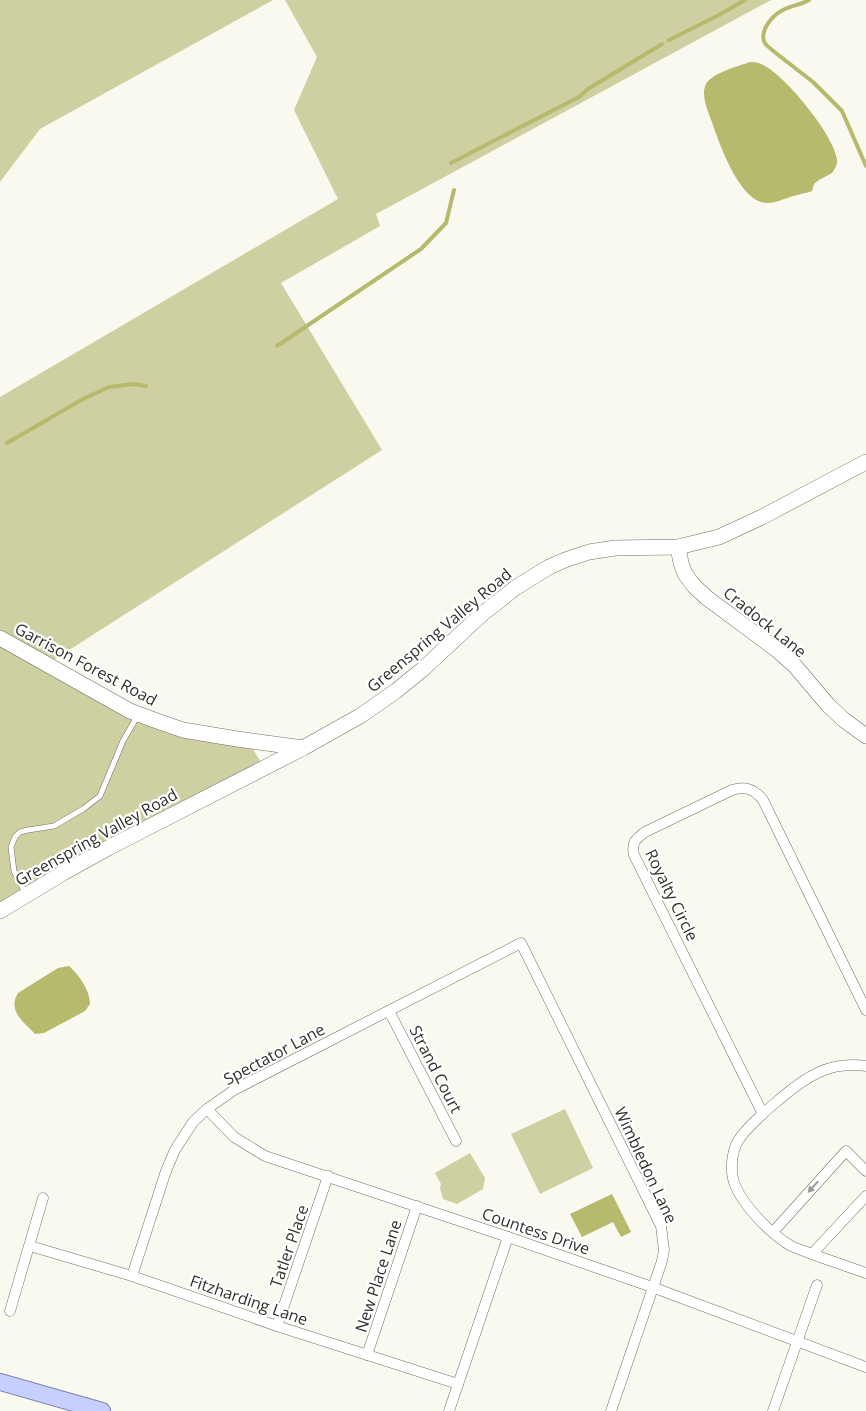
<svg xmlns="http://www.w3.org/2000/svg" width="866" height="1411" font-family="'Open Sans',sans-serif">
<style>
.green{fill:#ced0a2}
.water{fill:#b7b96c}
.lines{fill:none;stroke-linecap:round;stroke-linejoin:round}
.stream{stroke:#b7b96c;stroke-width:4}
.lane-casing{stroke:#707168;stroke-width:6}
.street-casing{stroke:#707168;stroke-width:11}
.secondary-casing{stroke:#707168;stroke-width:16}
.primary-casing{stroke:#7a83b4;stroke-width:18}
.lane{stroke:#fff;stroke-width:5}
.street{stroke:#fff;stroke-width:10}
.secondary{stroke:#fff;stroke-width:15}
.primary{stroke:#c7cffe;stroke-width:16}
.oneway{fill:#989896}
.labels{text-anchor:middle;dominant-baseline:central;stroke-width:4.5;stroke-linejoin:round;paint-order:stroke}
.street-label{font-size:16px;fill:#30302c;stroke:#fff}
</style>
<rect width="100%" height="100%" fill="#f9f9ef"/>
<!-- green -->
<g class="green">
<polygon points="0,0 273,0 40,129 0,182"/>
<polygon points="285,0 771,0 376,214 380,226 281,283 382,450 41,668 83,692 253,749 260,761 105,841 59,866 0,903 0,397 338,199 294,110 317,57"/>
<polygon points="565,1109 593,1168 540,1194 511,1134"/>
<polygon points="470,1153 485,1178 483,1189 457,1204 443,1199 440,1188 441,1184 435,1173"/>
</g>
<!-- water -->
<g class="water">
<path d="M750 62C756 62 760 63 765 66 787 78 833 134 837 159 838 164 835 169 832 173L819 180 814 184 812 191C807 193 803 193 798 195 786 197 773 206 761 202 738 195 720 146 713 125 709 113 700 96 706 84 712 73 739 66 750 62Z"/>
<path d="M69 966C79 975 90 990 90 1004L85 1011 44 1033 35 1034C24 1022 7 1011 18 993L58 968Z"/>
<polygon points="612,1194 631,1232 621,1237 613,1222 582,1237 570,1214"/>
</g>
<g class="lines">
<!-- stream -->
<g class="stream">
<path d="M809 0C801 5 792 5 783 10 774 14 760 29 764 41 765 45 769 47 772 50L813 82 842 111 866 166"/>
<polyline points="669,40 719,15 745,0"/>
<polyline points="451,163 579,97 588,89 662,44"/>
<polyline points="277,346 421,249 446,223 454,190"/>
<polyline points="7,443 83,399 109,387 133,384 146,386"/>
</g>
<!-- lane casing -->
<g class="lane-casing">
<polyline id="lane" points="26,894 14,871 11,847 15,837 20,832 28,830 54,826 83,809 100,796 123,741 138,715"/>
</g>
<!-- street casing -->
<g class="street-casing">
<g id="street">
<polyline points="389,1011 456,1141"/>
<path d="M866 1066C830 1061 807 1076 781 1098 768 1109 746 1127 738 1141 731 1153 730 1173 735 1185 744 1207 771 1234 791 1246 800 1250 810 1253 820 1257 835 1262 851 1268 866 1273"/>
<polyline points="207,1109 234,1137 265,1156 508,1237 652,1287 866,1367"/>
<path d="M763 1114 634 855C631 842 636 839 645 832L732 790C746 786 754 789 763 800L866 1010"/>
<polyline points="773,1232 846,1151 866,1171"/>
<polyline points="30,1246 132,1276 277,1326 458,1384"/>
<polyline points="812,1254 866,1196"/>
<polyline points="132,1276 166,1171 175,1150 193,1122 207,1109 234,1090 521,943 661,1226 664,1250 662,1261 611,1411"/>
<polyline points="10,1311 43,1198"/>
<polyline points="277,1326 328,1176"/>
<polyline points="367,1355 417,1206"/>
<polyline points="449,1411 508,1237"/>
<polyline points="773,1411 817,1285"/>
</g>
</g>
<!-- secondary casing -->
<g class="secondary-casing">
<g id="secondary">
<polyline points="678,547 681,563 685,574 694,586 707,598 777,650 795,666 828,705 844,720 866,736"/>
<polyline points="0,638 130,711 157,721 183,730 237,739 303,748"/>
<polyline points="0,911 63,873 108,848 303,748 360,716 396,691 423,669 482,614 500,600 515,588 549,567 565,560 589,552 615,548 678,547 719,537 762,517 866,462"/>
</g>
</g>
<!-- primary casing -->
<g class="primary-casing">
<polyline id="primary" points="0,1382 102,1411"/>
</g>
<!-- lane -->
<use href="#lane" class="lane"/>
<!-- street -->
<use href="#street" class="street"/>
<!-- secondary -->
<use href="#secondary" class="secondary"/>
<!-- primary -->
<use href="#primary" class="primary"/>
</g>
<!-- one-way arrows -->
<defs><path id="oneway-solid" d="M-6-.8H1V-3.2L6.5 0L1 3.2V.8H-6Z" transform="scale(1.25)"/></defs>
<use class="oneway" href="#oneway-solid" transform="translate(813 1187) rotate(132)"/>
<g class="labels">
<!-- street labels -->
<g class="street-label">
<text transform="translate(765 622) rotate(39)">Cradock Lane</text>
<text transform="translate(439 630) rotate(-40)">Greenspring Valley Road</text>
<text transform="translate(86 664) rotate(28)">Garrison Forest Road</text>
<text transform="translate(96 837) rotate(-29)">Greenspring Valley Road</text>
<text transform="translate(672 895) rotate(64)">Royalty Circle</text>
<text transform="translate(274 1054) rotate(-28)">Spectator Lane</text>
<text transform="translate(436 1069) rotate(63)">Strand Court</text>
<text transform="translate(646 1165) rotate(65)">Wimbledon Lane</text>
<text transform="translate(536 1231) rotate(19)">Countess Drive</text>
<text transform="translate(289 1246) rotate(-71)">Tatler Place</text>
<text transform="translate(378 1276) rotate(-72)">New Place Lane</text>
<text transform="translate(249 1300) rotate(19)">Fitzharding Lane</text>
</g>
</g>
</svg>
